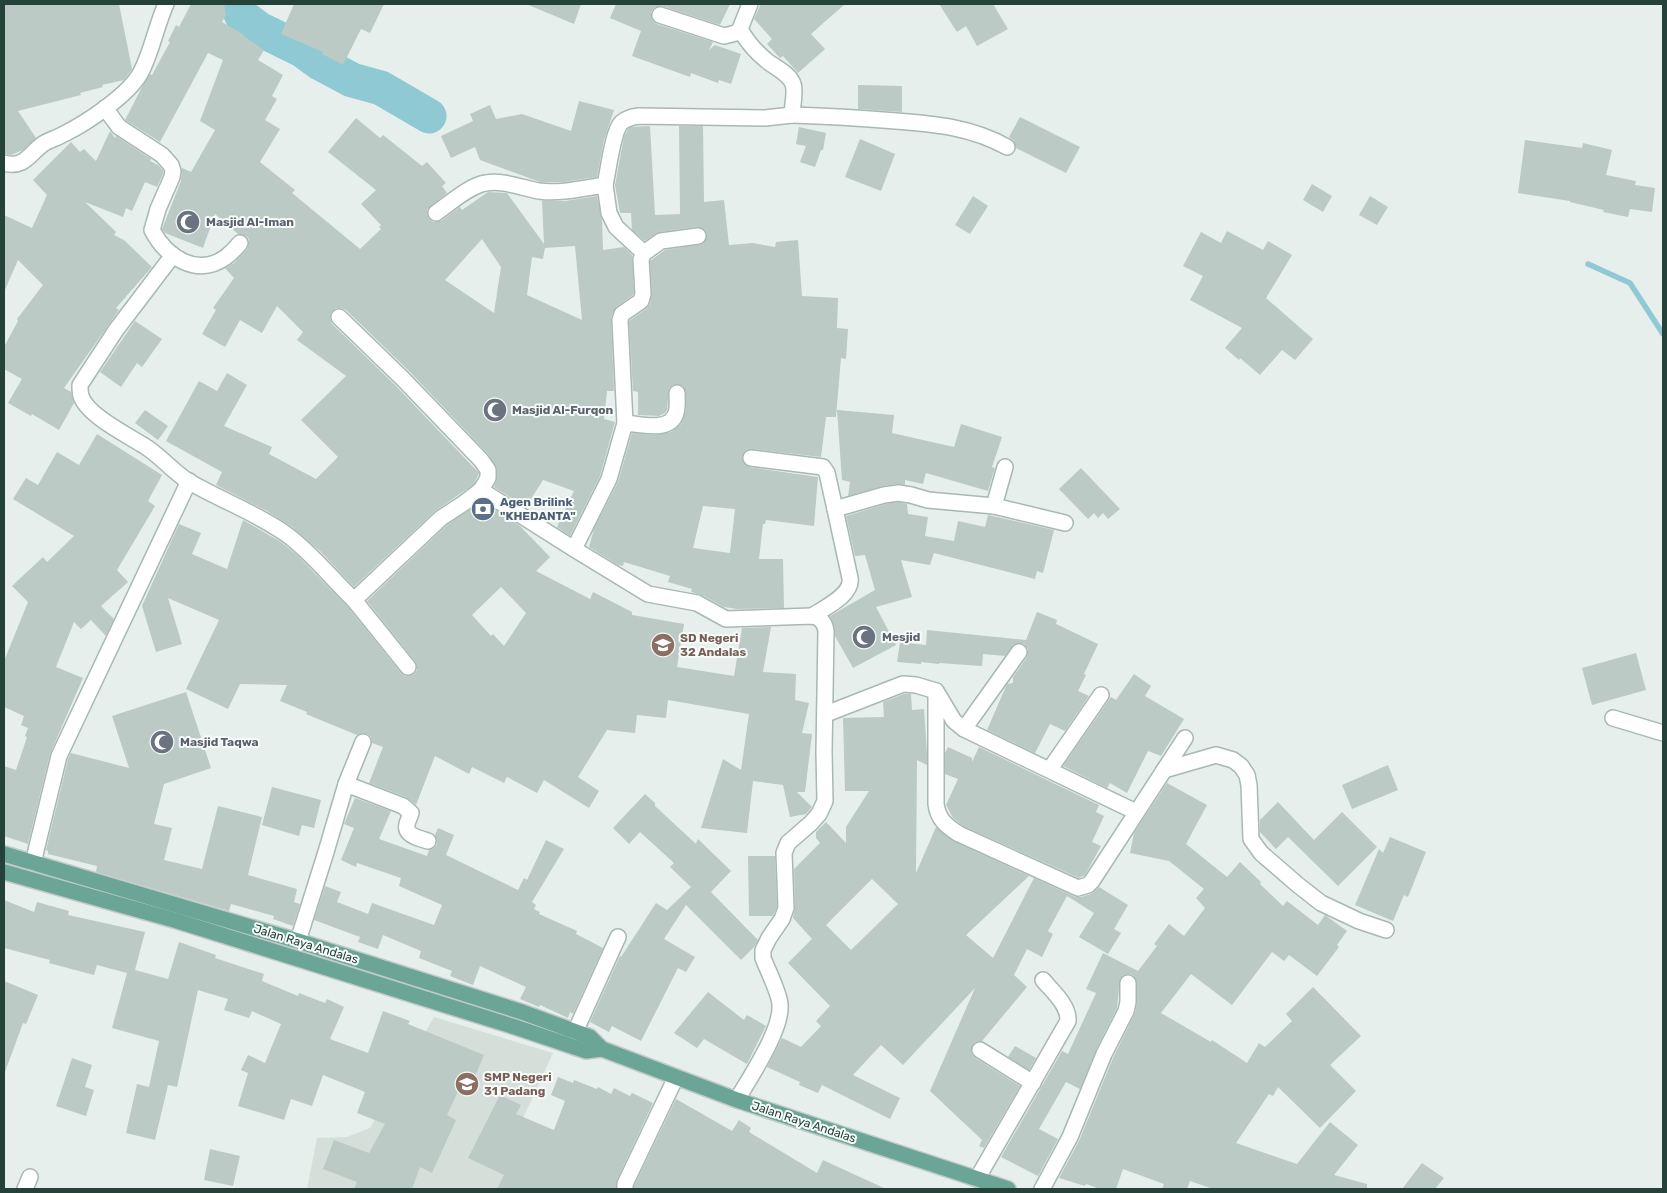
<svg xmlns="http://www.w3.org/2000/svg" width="1667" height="1193" font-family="Rubik,sans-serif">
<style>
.built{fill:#d4dfda}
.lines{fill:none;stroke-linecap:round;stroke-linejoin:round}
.stream{stroke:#8ec9d4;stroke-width:5.5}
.river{stroke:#8ec9d4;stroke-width:35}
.building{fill:#bbcac4;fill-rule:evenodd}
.minor-casing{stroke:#a8b8b2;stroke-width:18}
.major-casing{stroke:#c2cac8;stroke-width:18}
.minor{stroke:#fff;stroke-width:15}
.major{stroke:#6aa596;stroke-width:15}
.labels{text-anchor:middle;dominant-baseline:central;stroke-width:4;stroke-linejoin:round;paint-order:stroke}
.worship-label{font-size:12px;font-weight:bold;fill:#5b616d;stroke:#f7fbf9;text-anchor:start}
.service-label{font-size:12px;font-weight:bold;fill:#4e5e75;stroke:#f7fbf9;text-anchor:start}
.education-label{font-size:12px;font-weight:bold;fill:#785e54;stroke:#f7fbf9;text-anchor:start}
.street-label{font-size:12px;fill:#24423a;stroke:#f7fbf9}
</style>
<rect width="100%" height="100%" fill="#e6efeb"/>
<!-- built -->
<polygon class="built" points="434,1017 553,1053 524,1116 526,1143 558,1158 542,1189 307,1189 317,1138 347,1137 370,1128"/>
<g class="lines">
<!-- stream -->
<polyline class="stream" points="1588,264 1630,283 1663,334"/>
<!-- river -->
<polyline class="river" points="237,4 242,16 259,29 302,50 320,63 352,80 381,88 429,116"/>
</g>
<!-- building -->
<g class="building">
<polygon points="4,4 119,4 132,69 124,80 102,85 103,87 80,93 81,95 18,111 36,138 23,150 11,155 4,154"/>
<path d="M191 4H224L226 15 222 22 244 35V36L264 50 258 60 283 75 272 96 277 99 265 120 280 129 260 162 295 190 292 193 360 249 381 229 379 227 381 225 361 204 376 190 328 152 356 118 380 138 383 135 422 166 427 162 446 183 442 186 447 193 427 210 428 218 433 222 441 221 460 207 462 210 488 192 507 193 544 244 542 201H565L597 196 602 219 603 250 624 247 632 255 634 293 633 295 616 307 611 317 614 391H607L604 419 615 422 600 476 570 536 557 527 574 491 543 480 526 507 494 487 497 478V469L488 454 410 372 346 310 341 308H336L330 314V319L332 324 396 386 479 473 474 484 435 511 354 587 320 551 292 527 267 511 216 485 222 472 166 441 199 381 217 391 227 373 247 385 224 426 272 447 269 454 316 479 338 457 301 420 346 376 297 340 303 332 277 306 262 333 240 320 225 347 202 334 216 310 213 308 234 278 225 268 234 263 247 249 249 244V239L246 236 238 234 215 214 203 248 165 233 162 229 181 181 182 168 191 172 215 130 200 121 223 60 208 53 160 142 125 120 142 87 150 74 152 75 170 42 168 41 176 25 179 27ZM482 239 501 267 494 313 445 280ZM575 246 582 320 527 295 532 257 543 259 545 248Z"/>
<polygon points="294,4 384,4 370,33 361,29 343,65 322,54 323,52 281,34"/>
<polygon points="526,4 581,4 574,24"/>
<polygon points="616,4 730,4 720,25 662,6 654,8 651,12 651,16 653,21 657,24 713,42 709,50 715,45 741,54 731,84 719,80 718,83 691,73 690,77 632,56 641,31 610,18"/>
<polygon points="761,4 845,4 811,34 825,49 798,73 783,56 780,58 767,44 772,39 754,19"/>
<polygon points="939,4 993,4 1008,29 977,46 966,26 957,32"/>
<polygon points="858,85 902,86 902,112 858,109"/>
<polygon points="579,101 614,110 604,140 597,177 563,182 540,182 480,160 475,147 451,158 441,136 473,121 470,114 490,105 496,119 522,114 571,131"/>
<polygon points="1020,117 1080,147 1066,173 1016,148 1014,141 1009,137"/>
<path d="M650 126 655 215 680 214 679 126H703L704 202 724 200 729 245 753 243 775 247 776 242 798 240 802 296 838 298 837 328 848 329 846 359 841 358 836 417H826L821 457 752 449 747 450 742 456 743 462 749 467 818 477 814 526 766 520 765 524H763L759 559H783L784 608 737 609 724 607 704 596 691 592 692 589 668 582 670 576 624 562 623 566 618 565 589 547 594 529 618 482 632 433 655 435 671 432 681 424 686 410V392L681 385H673L669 388 667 410 665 413 659 416 638 415V392L633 391 629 321 646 309 650 304 652 293 650 261 665 250 703 244 707 235 705 230 697 227 659 232 645 241 632 230 631 213H620L615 185 624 137 628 129 631 127ZM703 506 735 509 730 553 693 548Z"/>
<polygon points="799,127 826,133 823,150 821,150 815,167 800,162 806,146 796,144"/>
<polygon points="110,131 115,138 116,136 151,159 150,161 158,165 163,170 163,174 157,187 145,182 132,211 126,208 123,217 85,202 116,232 114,235 124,240 152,267 116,308 119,310 64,388 71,392 74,403 59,430 32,414 31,416 8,403 22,379 4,369 4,347 18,321 17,319 43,285 18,260 4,292 4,215 32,228 47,195 33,180 71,142 80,152 84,149 96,161"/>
<polygon points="860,139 895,154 881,191 845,177"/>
<polygon points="1525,140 1582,148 1583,143 1612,150 1606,175 1636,181 1635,185 1655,188 1652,212 1630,209 1628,217 1603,212 1604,210 1570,202 1570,201 1518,193"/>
<polygon points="1312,184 1332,196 1323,212 1303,200"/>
<polygon points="973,196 988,206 970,234 955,225"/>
<polygon points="1370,196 1388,207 1377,225 1359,215"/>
<polygon points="1227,231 1263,250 1268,241 1292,255 1266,298 1313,339 1295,360 1282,350 1260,375 1240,358 1239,360 1225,348 1242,328 1190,300 1203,276 1183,266 1201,232 1221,243"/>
<polygon points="135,321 162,339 142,367 137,363 121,387 100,372"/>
<polygon points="145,410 168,426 158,440 135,423"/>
<polygon points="837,410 894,415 892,433 954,447 961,424 1002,437 992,467 995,468 988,491 926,473 923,484 905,480 905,485 897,484 883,486 848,496 850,482 842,480"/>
<polygon points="97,434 162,475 148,501 155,506 117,570 128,582 101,606 114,619 106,636 91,620 81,629 74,622 56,667 83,678 50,754 28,844 4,836 4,766 16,770 27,737 25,736 28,728 21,725 24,716 4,707 4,661 28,602 12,586 43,557 47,562 74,536 13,499 26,478 38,485 57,452 79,465"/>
<polygon points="1081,468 1120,509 1108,519 1103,513 1098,518 1094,513 1088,519 1059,489"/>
<path d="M482 501 520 526 550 557 536 571 590 599 593 592 632 612V615L684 624 677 667 734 676 742 628 771 627 763 672 796 674 795 700 809 703 802 733 812 734 805 792H797L812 807 806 814 790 817 783 785 753 781 747 833 701 828 723 759 741 770 749 714 668 700 666 718 637 715 635 733 607 730 578 777 599 791 589 808 544 780 537 793 507 777 504 783 472 767 469 774 435 756 416 805 406 797 369 783 383 747 372 743 371 737 367 734 362 733 357 735 306 714 307 712 280 701 287 685 240 684 228 709 186 689 219 620 168 598 182 644 156 652 142 606 179 524 201 533 192 554 227 569 243 520 281 542 298 556 347 606 401 673 405 676 413 675 417 670 415 661 367 601 447 525ZM501 587 526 613 504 646 493 634 491 636 472 615Z"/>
<polygon points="898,502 907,504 908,514 928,517 925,536 954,541 958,521 985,527 988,515 1054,530 1043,573 1037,571 1035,579 934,553 930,565 901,560 912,597 876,607 896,645 853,668 835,636 834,625 830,616 875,590 865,555 855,556 846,516 886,504"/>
<polygon points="1037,612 1057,620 1056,624 1098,644 1084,674 1086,675 1078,691 1089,696 1065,731 1050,724 1035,753 987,730 1007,684 1013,683 1013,677 1027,657 1028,649 1024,644 1015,644 1005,656 983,654 982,666 939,663 939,664 921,662 921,664 897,662 900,642 926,645 927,630 1026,640"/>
<polygon points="1636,653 1646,690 1592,705 1582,668"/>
<polygon points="1134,674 1151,686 1145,696 1184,719 1161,756 1148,751 1127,793 1110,783 1107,788 1063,766 1111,697 1116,700"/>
<polygon points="186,692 211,768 164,784 154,824 172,828 164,860 202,869 218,806 262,817 248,875 297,889 294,902 300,904 293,926 273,919 274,916 231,904 229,911 96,872 97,866 48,854 48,851 46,850 68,759 71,753 129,768 112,716"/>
<path d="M904 694H911L912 710 924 709 927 754V765L917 760 916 873 936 827 955 842 1029 876 966 935 993 958 1034 878 1075 897H1081L1091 894 1099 887 1128 905 1114 929 1121 933 1108 954 1079 937 1094 913 1067 896 1048 931 1053 934 1042 957 1027 949 1014 975 1027 987 982 1041 975 1042 971 1049 972 1054 975 1058 1020 1086 984 1148 979 1146 982 1140 930 1091 975 988 903 1065 881 1045 853 1075 900 1098 890 1119 822 1085 818 1093 799 1085 800 1082 767 1067 782 1038 801 1047 821 1026 816 1021 830 1006 788 963 812 939 793 918 795 908 794 869 820 843 816 838V832L826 822 846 843V827L869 791H845L843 718 884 717 883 702ZM872 879 898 904 851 950 826 925Z"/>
<polygon points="948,747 972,758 972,762 979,747 1099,805 1096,812 1104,816 1092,842 1101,846 1085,875 1079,878 963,826 953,818 946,805 958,779 945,774 945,753"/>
<polygon points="1388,765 1398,790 1352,809 1342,785"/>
<polygon points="1167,783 1207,805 1186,844 1227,877 1240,862 1261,882 1260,884 1283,906 1287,901 1318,925 1325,915 1347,931 1337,945 1339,947 1317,976 1289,955 1284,961 1272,952 1232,1005 1191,974 1161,1013 1211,1042 1212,1040 1247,1063 1259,1043 1265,1047 1292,1021 1286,1014 1313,987 1361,1036 1330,1065 1356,1091 1320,1128 1278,1087 1273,1096 1269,1094 1236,1143 1297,1164 1330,1122 1358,1145 1334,1175 1367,1184 1367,1189 1213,1189 1190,1181 1187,1189 1162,1189 1164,1184 1123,1169 1116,1189 1100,1189 1086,1184 1085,1186 1059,1178 1079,1141 1113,1058 1135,1013 1137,1002 1137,983 1133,975 1128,974 1124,975 1120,979 1117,1008 1096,1050 1080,1089 1066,1082 1039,1129 1058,1139 1038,1176 1001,1157 1062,1051 1068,1054 1096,993 1086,989 1103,953 1138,971 1157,946 1154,944 1169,924 1184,936 1205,908 1196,898 1204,889 1169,861 1130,853 1134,833"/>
<polygon points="272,787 321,800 314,828 302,825 299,836 262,825"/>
<polygon points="645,794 655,803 655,806 696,844 698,839 731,871 711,892 758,940 754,947 741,960 686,905 664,939 695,957 686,972 678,968 641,1041 612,1026 609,1032 590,1022 620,956 621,957 656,903 667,910 691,887 670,867 674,863 640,832 629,844 613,828"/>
<polygon points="355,798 391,811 379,839 427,856 429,850 434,848 437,844 435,835 438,828 454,835 446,855 518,890 524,878 527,880 546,840 564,849 532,902 536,905 534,909 540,912 539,914 577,931 576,934 603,948 573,1014 570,1012 568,1018 540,1005 539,1007 520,999 526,987 480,966 473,985 450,976 452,971 419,958 421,951 383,935 378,949 358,942 360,937 314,920 325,886 341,892 337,902 368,914 372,903 434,925 442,905 399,886 401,878 357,863 356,867 341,860 354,828 344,824"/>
<polygon points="1278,802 1314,840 1342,812 1377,847 1338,886 1288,837 1276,849 1260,832 1260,820"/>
<polygon points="1390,837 1426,852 1408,897 1404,895 1393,921 1355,905 1379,849 1383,853"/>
<polygon points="748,856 775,856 777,907 773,916 749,916"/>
<polygon points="4,900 34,912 37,902 69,911 68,915 145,932 135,970 168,979 179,942 216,955 215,958 264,974 262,981 298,996 299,993 325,1003 327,999 344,1007 330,1039 368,1053 383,1011 410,1021 408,1024 484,1055 471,1086 462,1083 447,1115 456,1120 432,1173 420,1167 412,1189 354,1189 357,1182 323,1169 334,1140 369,1153 385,1124 357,1113 365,1092 323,1075 312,1106 291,1099 284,1120 238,1106 248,1073 241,1070 248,1055 265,1063 281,1024 252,1011 249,1018 224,1010 228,999 198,990 177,1087 168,1085 155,1140 126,1133 137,1084 149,1087 159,1041 112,1028 127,973 97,965 94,975 49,963 50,960 4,948"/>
<polygon points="4,981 38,995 26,1024 23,1023 5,1072 4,1071"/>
<polygon points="708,992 744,1020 747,1015 766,1026 747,1064 704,1039 697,1048 674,1033"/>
<polygon points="1015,1046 1036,1058 1029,1070 1008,1057"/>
<polygon points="72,1058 92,1065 85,1087 94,1090 86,1116 56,1106"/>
<polygon points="558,1077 573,1083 574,1080 597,1089 598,1087 611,1094 614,1088 630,1096 632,1093 653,1103 617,1180 616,1189 497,1189 504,1175 468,1158 500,1095 521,1105 516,1114 554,1130 565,1101 551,1095"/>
<polygon points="676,1099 732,1131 739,1120 751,1128 749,1132 817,1173 823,1160 886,1189 634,1189 634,1186"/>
<polygon points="210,1149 240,1156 233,1186 204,1180"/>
<polygon points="1422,1163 1444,1178 1435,1189 1402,1189"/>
</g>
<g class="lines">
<!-- minor casing -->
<g class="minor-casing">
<g id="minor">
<polyline points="660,15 724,36 736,33 740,29 750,4"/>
<path d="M105 108 119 127 162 155 171 165 173 171 172 177 158 209 152 230C166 257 197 278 226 257 231 253 236 248 240 243"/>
<path d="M792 115C827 116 861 118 896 121 935 124 971 127 1007 147"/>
<path d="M4 163C24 169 30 153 43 144 49 140 57 138 64 134 86 123 129 95 141 72 152 51 156 26 166 4"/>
<polyline points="605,185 609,213 616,227 644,253"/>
<path d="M436 213C449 204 470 185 486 183 503 180 522 188 539 191 561 194 584 188 605 185 608 172 613 131 621 123 626 118 632 117 639 116L765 118 792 115C792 106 796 92 793 84 789 73 776 68 767 61 756 52 747 42 740 29"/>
<path d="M173 255 116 330 80 385C80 388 80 393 81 396 87 415 127 435 143 445 160 455 172 471 188 481 220 500 255 512 286 534 312 553 331 578 354 600L441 518 464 503 481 490 574 549 648 594 697 603 726 619 812 616C820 617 825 623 826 631L824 752 825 801 819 814 811 823 788 843 784 853 786 908 782 919 769 938 763 950V958C767 969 780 994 780 1005 782 1030 750 1077 737 1100"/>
<polyline points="339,317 403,379 481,460 488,470 488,478 481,490"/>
<path d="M625 423C640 424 670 433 676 413 678 407 677 399 677 393"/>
<polyline points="751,458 823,467 827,473 835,509"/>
<polyline points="994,506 1005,467"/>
<polyline points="574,549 609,479 625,423 620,320 622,314 641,301 643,294 641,259 644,253 661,241 698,236"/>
<polyline points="354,600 408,667"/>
<path d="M812 616C824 608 853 595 850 578L835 509 884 495 898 493 911 495 928 500 994 506 1065 523"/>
<path d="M936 691V804C938 819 946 826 959 834L1078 888 1088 885 1092 881 1185 738"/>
<polyline points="826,714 903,684 916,685 936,691 954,721 964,729 1136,812"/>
<polyline points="1613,718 1663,733"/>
<polyline points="964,729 1019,652"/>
<polyline points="1050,769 1101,695"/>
<polyline points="1164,770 1216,755 1233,760 1241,766 1247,775 1249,785 1251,839 1261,853 1298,885 1321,903 1359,921 1386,930"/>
<path d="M346 784 403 806 411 813C410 816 409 818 408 821 402 835 418 838 428 841"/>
<polyline points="33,863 59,756 189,481"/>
<polyline points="298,941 326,852 346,784 363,742"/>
<polyline points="575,1032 618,937"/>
<polyline points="980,1050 1033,1083"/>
<path d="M977 1179 1068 1021C1069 1005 1052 991 1043 980"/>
<polyline points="25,1189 30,1177"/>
<polyline points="625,1189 625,1184 676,1077"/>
<polyline points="1042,1189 1070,1137 1104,1054 1126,1011 1128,1002 1128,983"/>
</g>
</g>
<!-- major casing -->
<g class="major-casing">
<g id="major">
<polyline points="4,854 298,941 522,1012 590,1037 602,1049 737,1100 1008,1189"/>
<polyline points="4,872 174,920 515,1027 586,1051 602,1049"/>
</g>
</g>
<!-- minor -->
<use href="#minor" class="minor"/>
<!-- major -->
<use href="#major" class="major"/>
</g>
<!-- icons -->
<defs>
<g id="mosque-disc" transform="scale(1.25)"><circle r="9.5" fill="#6b7280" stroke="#f7fbf9"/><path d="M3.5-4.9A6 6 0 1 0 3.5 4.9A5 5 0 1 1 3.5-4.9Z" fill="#fff"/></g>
<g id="bank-disc" transform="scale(1.25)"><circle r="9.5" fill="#5c6f8a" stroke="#f7fbf9"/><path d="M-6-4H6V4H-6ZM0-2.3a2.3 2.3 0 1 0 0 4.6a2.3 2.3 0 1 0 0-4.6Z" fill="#fff"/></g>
<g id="school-disc" transform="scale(1.25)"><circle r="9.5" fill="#8d6e63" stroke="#f7fbf9"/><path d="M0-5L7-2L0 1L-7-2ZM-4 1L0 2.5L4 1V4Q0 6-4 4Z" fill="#fff"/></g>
</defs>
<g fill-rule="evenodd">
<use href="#mosque-disc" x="188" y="222"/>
<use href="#mosque-disc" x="495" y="410"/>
<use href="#bank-disc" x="483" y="509"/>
<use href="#mosque-disc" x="864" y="637"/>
<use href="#school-disc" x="663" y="645"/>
<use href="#mosque-disc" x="162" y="742"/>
<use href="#school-disc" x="467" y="1084"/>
</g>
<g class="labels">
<!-- worship labels -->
<g class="worship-label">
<text x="206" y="222">Masjid Al-Iman</text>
<text x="512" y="410">Masjid Al-Furqon</text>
<text x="882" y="637">Mesjid</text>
<text x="180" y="742">Masjid Taqwa</text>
</g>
<!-- service labels -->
<g class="service-label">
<text x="500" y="502">Agen Brilink<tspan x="500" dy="14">"KHEDANTA"</tspan></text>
</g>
<!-- education labels -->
<g class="education-label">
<text x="680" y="638">SD Negeri<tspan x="680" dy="14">32 Andalas</tspan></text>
<text x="484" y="1077">SMP Negeri<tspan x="484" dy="14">31 Padang</tspan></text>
</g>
<!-- street labels -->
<g class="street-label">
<text transform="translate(306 944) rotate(17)">Jalan Raya Andalas</text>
<text transform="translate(804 1122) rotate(18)">Jalan Raya Andalas</text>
</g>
</g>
<!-- border -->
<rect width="1667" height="1193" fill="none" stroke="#24423a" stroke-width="10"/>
</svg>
